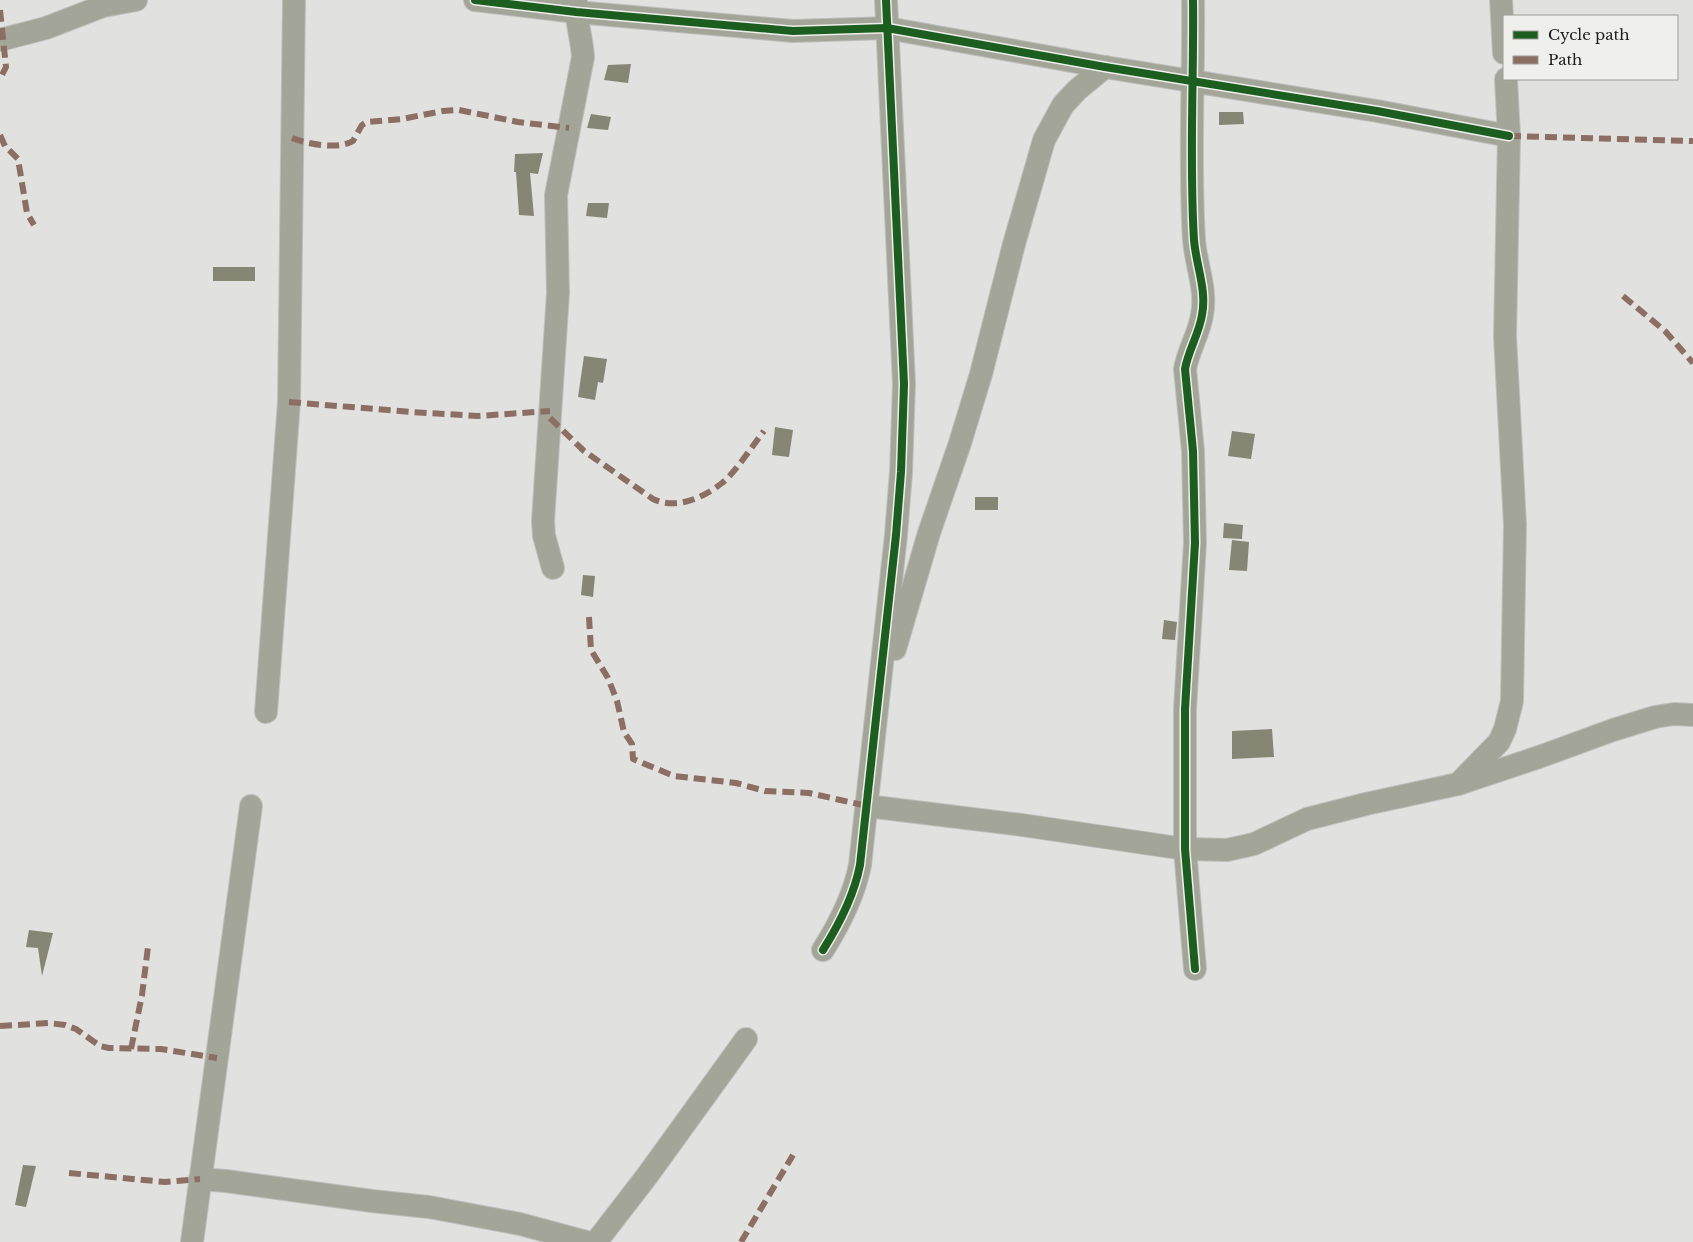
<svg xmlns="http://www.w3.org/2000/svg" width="1693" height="1242" font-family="'Libre Baskerville',serif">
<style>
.building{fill:#868675}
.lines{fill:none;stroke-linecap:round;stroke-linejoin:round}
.minor-casing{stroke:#bebebc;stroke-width:24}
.minor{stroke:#a4a599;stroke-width:22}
.quiet{stroke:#8d6e63;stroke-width:6;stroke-dasharray:12 6;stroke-linecap:butt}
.cycleway-casing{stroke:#efefeb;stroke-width:11}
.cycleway{stroke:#1b5e20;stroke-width:8}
</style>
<rect width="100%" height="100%" fill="#e1e1df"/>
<!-- building -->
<g class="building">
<polygon points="631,64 628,83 604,80 608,65"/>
<polygon points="1219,112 1243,112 1244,124 1219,125"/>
<polygon points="591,114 611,117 608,130 587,128"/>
<polygon points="543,153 538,174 530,173 534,216 519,215 516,172 514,172 515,154"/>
<polygon points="588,203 609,203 607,218 586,216"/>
<rect x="213" y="267" width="42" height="14"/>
<polygon points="584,356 607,359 603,383 598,382 595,400 578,397"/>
<polygon points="775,427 793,430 789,457 772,455"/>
<polygon points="1232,431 1255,434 1251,459 1228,456"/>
<rect x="975" y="497" width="23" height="13"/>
<polygon points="1224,523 1243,525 1242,539 1223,538"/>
<polygon points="1232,540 1249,542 1247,571 1229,570"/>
<polygon points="583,575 595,576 593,597 581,595"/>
<polygon points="1164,620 1177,622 1175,640 1162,639"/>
<polygon points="1272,729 1274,757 1232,759 1232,731"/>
<polygon points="29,930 53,933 42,976 38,948 26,947"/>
<polygon points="23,1165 36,1166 26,1207 15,1205"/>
</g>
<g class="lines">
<!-- minor casing -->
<g class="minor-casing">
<g id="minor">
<polyline points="475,0 576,12 793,31 887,28 1105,67 1377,111 1509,136"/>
<path d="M1193 0C1194 80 1189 160 1194 240 1196 265 1207 290 1202 315 1199 334 1188 351 1185 369L1193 451 1195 543 1185 709V849L1195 969"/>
<polyline points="1501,0 1504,53"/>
<polyline points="0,40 46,28 103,6 136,0"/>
<path d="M553 568 544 536 543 521 558 293 556 195 583 57C582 38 575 19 576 0"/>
<polyline points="895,649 929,533 960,443 981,374 1014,244 1044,140 1063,105 1077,90 1105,67"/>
<polyline points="266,712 289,402 294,0"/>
<polyline points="1462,780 1499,742 1505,729 1512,701 1515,525 1505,336 1509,136 1506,79"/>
<polyline points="867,806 1022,825 1185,849 1227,850 1254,844 1307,819 1366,804 1458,784 1539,757 1613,730 1655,717 1674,714 1693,715"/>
<path d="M823 950C840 923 854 896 860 865L896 535 901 472 904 384 886 0"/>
<polyline points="200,1179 226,1181 372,1201 429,1207 520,1224 587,1242"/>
<polyline points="192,1242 251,806"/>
<polyline points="596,1242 647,1176 746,1039"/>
</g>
</g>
<!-- minor -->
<use href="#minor" class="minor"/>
<!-- quiet -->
<g class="quiet">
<polyline points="0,10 6,67 0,79"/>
<polyline points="0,135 5,146 18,159 27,213 34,225"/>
<polyline points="1509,136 1693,141"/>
<path d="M292 138C307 144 338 150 353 141L362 125 367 122 402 119 443 111 459 110 518 122 569 128"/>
<polyline points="1623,296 1665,331 1693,363"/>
<polyline points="289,402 412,412 478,416 550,411"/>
<path d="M550 418 584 451 653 499C676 510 703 498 722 483 735 473 753 445 764 431"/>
<polyline points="589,617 591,650 608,678 617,701 624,732 632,744 633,759 674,776 736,783 765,791 809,793 867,806"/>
<polyline points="0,1026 49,1023 65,1025 76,1029 100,1046 109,1048 161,1049 217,1058"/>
<polyline points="131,1049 142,995 148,947"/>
<polyline points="69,1173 165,1182 200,1179"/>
<polyline points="741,1242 793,1155"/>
</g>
<!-- cycleway casing -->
<g class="cycleway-casing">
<g id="cycleway">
<polyline points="475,0 576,12 793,31 887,28 1105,67 1377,111 1509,136"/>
<path d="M1193 0C1194 80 1189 160 1194 240 1196 265 1207 290 1202 315 1199 334 1188 351 1185 369L1193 451 1195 543 1185 709V849L1195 969"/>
<path d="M823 950C840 923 854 896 860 865L896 535 901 472 904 384 886 0"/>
</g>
</g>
<!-- cycleway -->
<use href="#cycleway" class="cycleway"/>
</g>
<!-- legend -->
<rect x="1503" y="15" width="175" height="65" fill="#efefeb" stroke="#9c9c99"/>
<rect x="1513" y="31" width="25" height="8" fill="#1b5e20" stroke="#9c9c99"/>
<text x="1548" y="40" font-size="15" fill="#20201e">Cycle path</text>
<rect x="1513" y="56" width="25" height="8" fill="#8d6e63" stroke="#9c9c99"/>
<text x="1548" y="65" font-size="15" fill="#20201e">Path</text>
</svg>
